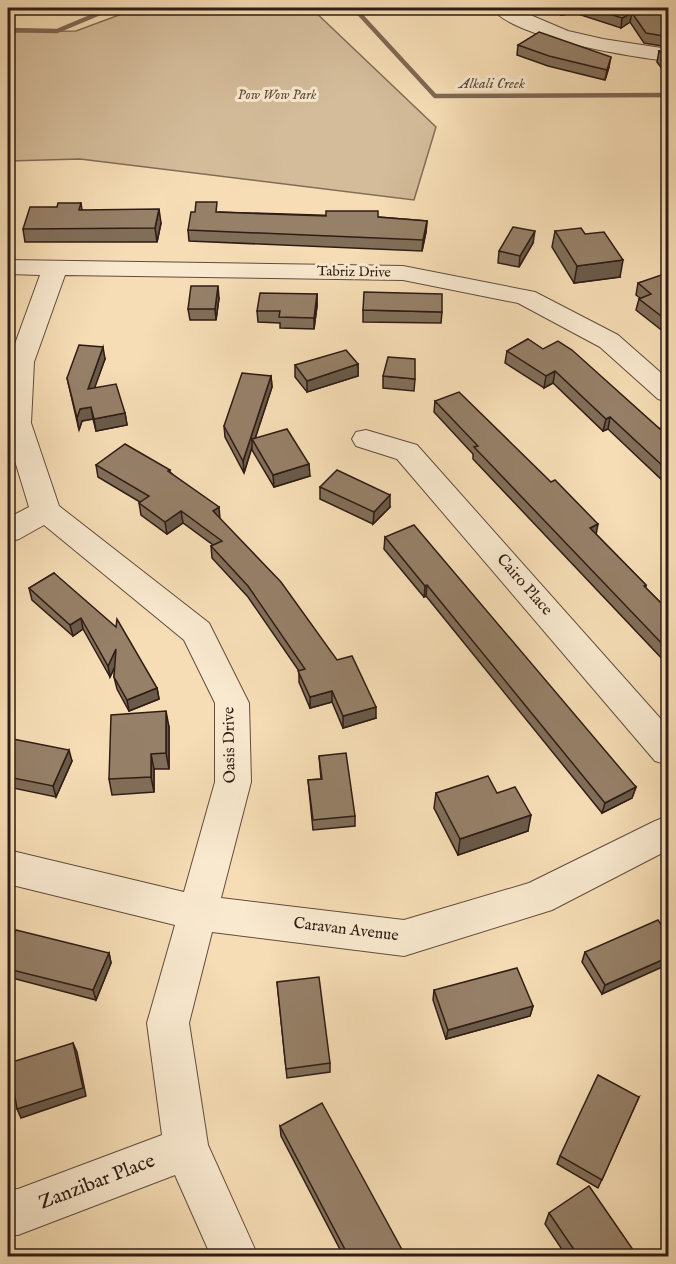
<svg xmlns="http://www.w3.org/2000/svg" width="676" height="1264" font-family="'IM FELL English',serif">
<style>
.green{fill:#d4bc9a;stroke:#826c58;stroke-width:1.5}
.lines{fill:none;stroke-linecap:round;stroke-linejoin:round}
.stream{stroke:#7e6855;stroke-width:4.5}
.minor-casing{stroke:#614c3d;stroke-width:2}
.minor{fill:#f9e9cf;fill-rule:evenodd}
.wall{fill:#816e59;stroke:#2f1c15;stroke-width:1.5}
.shaded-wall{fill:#695a49;stroke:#2f1c15;stroke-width:1.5}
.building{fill:#968068;stroke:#2f1c15;stroke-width:1.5}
.labels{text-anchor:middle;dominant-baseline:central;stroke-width:6;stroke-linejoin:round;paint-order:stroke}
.far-park-label{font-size:14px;font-style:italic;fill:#614c3d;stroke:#f9e9cf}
.far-street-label{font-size:14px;fill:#2f1c15;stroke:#f9e9cf}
.far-water-label{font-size:15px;font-style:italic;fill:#5d483a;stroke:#f9e9cf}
.street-label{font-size:16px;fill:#2f1c15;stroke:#f9e9cf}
.near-street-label{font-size:20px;fill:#2f1c15;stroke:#f9e9cf}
</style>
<rect width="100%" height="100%" fill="#f6ddb5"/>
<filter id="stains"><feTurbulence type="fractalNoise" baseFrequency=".00333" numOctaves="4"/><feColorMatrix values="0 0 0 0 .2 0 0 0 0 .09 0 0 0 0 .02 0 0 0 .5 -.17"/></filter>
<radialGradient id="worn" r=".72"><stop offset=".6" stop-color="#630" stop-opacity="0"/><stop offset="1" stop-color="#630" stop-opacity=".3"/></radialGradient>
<!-- green -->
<polygon class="green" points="138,8 311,8 436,127 414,200 80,159 8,161 8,32 76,31"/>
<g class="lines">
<!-- stream -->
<g class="stream">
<polyline points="354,8 435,96 668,95"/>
<polyline points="8,30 57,31 112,8"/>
</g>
<!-- minor casing -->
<g class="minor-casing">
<g id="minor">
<path d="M492 8H514L568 31 603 39 668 49V61C632 57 512 38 492 8Z"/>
<polygon points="8,260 403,266 535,292 618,335 668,379 668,402 658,399 600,347 518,303 403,280 65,275 34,362 31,423 59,506 209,623 249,703 251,782 221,898 404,920 529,883 655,821 668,816 668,850 552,910 404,956 212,932 189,1023 208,1145 258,1256 211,1256 175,1175 18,1235 8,1235 8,1189 18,1189 162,1135 147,1023 175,925 8,884 8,850 184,892 215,782 215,703 184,640 44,525 19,539 8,542 8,518 29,507 8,438 8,363 40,275 8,274"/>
<polygon points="366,430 417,445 668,727 668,765 655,761 397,459 356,446 352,439 356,432"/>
</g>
</g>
<!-- minor -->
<use href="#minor" class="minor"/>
</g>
<!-- wall -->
<g class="wall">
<polygon points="551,8 669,8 669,47 644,43 630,22 621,28 575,13 561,15"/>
<polygon points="518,45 609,67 605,80 548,66 517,55"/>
<polygon points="659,51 669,52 669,78 657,62"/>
<polygon points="81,203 82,210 161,223 157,242 25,242 23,229 57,207"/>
<polygon points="218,212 378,217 427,221 426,232 422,251 189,241 188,230"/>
<polygon points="555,231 585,234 620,277 574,283 552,247"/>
<polygon points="533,243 519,267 498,263 499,251"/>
<polygon points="669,274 669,336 636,310 639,299 640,298 636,295 638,283"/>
<polygon points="317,294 317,306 314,329 280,328 280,323 258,322 257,311"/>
<polygon points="219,298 216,320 190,320 188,309"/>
<polygon points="363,310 442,312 441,323 363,322"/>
<polygon points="528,339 660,429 669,477 662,480 608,429 603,431 553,383 544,388 505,363 507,351"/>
<polygon points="105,359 94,388 125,413 127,425 96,431 93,419 82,421 79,430 67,378"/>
<polygon points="358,364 358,376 307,392 295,377 295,365"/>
<polygon points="271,376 272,387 255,438 310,476 274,487 252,450 252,447 244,473 225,437 224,426"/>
<polygon points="383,376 415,379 414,391 383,388"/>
<polygon points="435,401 596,534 646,585 646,588 669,611 669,666 473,459 473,454 434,412"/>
<polygon points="96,465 170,470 170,472 220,519 376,718 343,728 332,702 310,708 299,682 299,671 248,597 212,558 211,546 213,545 183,523 167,534 141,515 139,503 140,502 98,477"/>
<polygon points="320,487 390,507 373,524 320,499"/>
<polygon points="385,537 636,787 632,798 602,813 426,596 424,597 384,549"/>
<polygon points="54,573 157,688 159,699 129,711 117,689 114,677 115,667 110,677 83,629 73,636 32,600 29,588"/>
<polygon points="169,727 169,769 154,769 154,792 112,795 109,779"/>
<polygon points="8,738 72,761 56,797 8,787"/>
<polygon points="319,756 355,816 355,826 313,830 308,780 321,779"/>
<polygon points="436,793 497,793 528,831 458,855 434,808"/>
<polygon points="669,936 602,994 582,962 585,952"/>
<polygon points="8,947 109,953 111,963 96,1000 8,977"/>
<polygon points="277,982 330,1063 330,1072 287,1078"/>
<polygon points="434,990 533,1006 530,1016 446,1039 433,1000"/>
<polygon points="639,1097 598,1188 557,1164 560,1156"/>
<polygon points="280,1126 406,1257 344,1257 281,1136"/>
<polygon points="549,1213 638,1257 567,1257 545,1224"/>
</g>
<!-- shaded-wall -->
<g class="shaded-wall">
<polygon points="562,8 576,8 575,13 561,15"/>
<polygon points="632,13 630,22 621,28 622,18"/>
<polygon points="611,57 609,67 605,80 607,70"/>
<polygon points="159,209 161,223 157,242 155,228"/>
<polygon points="427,221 426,232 422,251 423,240"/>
<polygon points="535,231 533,243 519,267 520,256"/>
<polygon points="623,260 620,277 574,283 577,266"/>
<polygon points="218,286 219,298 216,320 215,309"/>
<polygon points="317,294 317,306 314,329 314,318"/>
<polygon points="103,347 105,359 90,401 88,389"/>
<polygon points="358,364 358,376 307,392 307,381"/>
<polygon points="555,371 553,383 544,388 546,376"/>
<polygon points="271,376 272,387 254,442 252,439 252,447 244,473 243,461"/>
<polygon points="91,407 93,419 82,421 79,430 77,418 80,409"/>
<polygon points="125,413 127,425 96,431 94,419"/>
<polygon points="610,417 608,429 603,431 606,419"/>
<polygon points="309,464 310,476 274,487 273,475"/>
<polygon points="669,467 669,477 662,480 665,468"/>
<polygon points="390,495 390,507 373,524 374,512"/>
<polygon points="219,507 220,519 213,511"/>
<polygon points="181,511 183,523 167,534 165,522"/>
<polygon points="598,524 596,535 590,528"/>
<polygon points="427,585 426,596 424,597 425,586"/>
<polygon points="81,618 83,629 73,636 70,625"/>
<polygon points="116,649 118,660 110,677 108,666"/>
<polygon points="157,688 159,699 129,711 127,700"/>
<polygon points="332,691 332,702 310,708 310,697"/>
<polygon points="376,707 376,718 343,728 343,716"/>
<polygon points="166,711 169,727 169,769 166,753"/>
<polygon points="69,750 72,761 56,797 53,786"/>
<polygon points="151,754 154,769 154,792 151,777"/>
<polygon points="636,787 632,798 602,813 605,803"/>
<polygon points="531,815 528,831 458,855 460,839"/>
<polygon points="109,953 111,963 96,1000 93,990"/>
<polygon points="669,957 669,964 602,994 605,985"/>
<polygon points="533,1006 530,1016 446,1039 448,1030"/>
<polygon points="73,1043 77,1052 86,1096 21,1118 17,1109"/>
</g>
<!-- building -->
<g class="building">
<polygon points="590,8 669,8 669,37 646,33 632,13 622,18"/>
<polygon points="539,32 611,57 607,70 549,56 518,45"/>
<polygon points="659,51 669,52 669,64"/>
<polygon points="196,202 217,202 216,212 326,216 326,211 378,211 378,217 427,221 423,240 188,230 191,212 195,212"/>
<polygon points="58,203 81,203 79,210 159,209 155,228 23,229 30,207 57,207"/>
<polygon points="513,227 535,231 520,256 499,251"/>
<polygon points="581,228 585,234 604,232 623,260 577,266 555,231"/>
<polygon points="667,273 669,274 669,322 639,299 651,294 638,283"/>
<polygon points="191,286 218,286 215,309 188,309"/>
<polygon points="364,292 442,294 442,312 363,310"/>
<polygon points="260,293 317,294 314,318 279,317 280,311 257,311"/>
<polygon points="528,339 543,349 558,341 572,350 660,429 666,426 669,429 669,467 665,468 610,417 606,419 555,371 546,376 507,351"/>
<polygon points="79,345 103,347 88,389 116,384 125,413 94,419 91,407 80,409 77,418 67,378"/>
<polygon points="346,350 358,364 307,381 295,365"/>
<polygon points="388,357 415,359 415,379 383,376"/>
<polygon points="242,373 271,376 243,461 224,426"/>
<polygon points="459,392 551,482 555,480 598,524 590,528 646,585 644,586 669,611 669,651 474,447 478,446 435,401"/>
<polygon points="287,429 309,464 273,475 252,439"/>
<polygon points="125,444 170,470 168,471 219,507 213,511 281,582 337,660 352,656 376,707 343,716 332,691 310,697 298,671 305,669 248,586 211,546 222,541 181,511 165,522 139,503 149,496 96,465"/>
<polygon points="337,470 390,495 374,512 320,487"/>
<polygon points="414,525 636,787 605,803 427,585 425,586 385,537"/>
<polygon points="54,573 116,627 117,619 157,688 127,700 114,677 116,649 108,666 81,618 70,625 29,588"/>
<polygon points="166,711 166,753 151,754 151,777 109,779 111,715"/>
<polygon points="8,738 69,750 53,786 8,777"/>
<polygon points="346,753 355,816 313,820 308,780 322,779 319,756"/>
<polygon points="488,776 497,793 515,787 531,815 460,839 436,793"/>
<polygon points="658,920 669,936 669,957 605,985 585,952"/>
<polygon points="16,930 109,953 93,990 8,969 8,947"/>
<polygon points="517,968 533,1006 448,1030 434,990"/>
<polygon points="319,977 330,1063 286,1069 277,982"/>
<polygon points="73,1043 83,1088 17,1109 9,1063"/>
<polygon points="598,1075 639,1097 602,1180 560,1156"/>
<polygon points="322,1103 406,1257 349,1257 280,1126"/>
<polygon points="589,1186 638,1257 579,1257 549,1213"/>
</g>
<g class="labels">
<!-- far-park labels -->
<g class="far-park-label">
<text x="277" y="95">Pow Wow Park</text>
</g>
<!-- far-street labels -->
<g class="far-street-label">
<text transform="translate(354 272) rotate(1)">Tabriz Drive</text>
</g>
<!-- far-water labels -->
<g class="far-water-label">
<text x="492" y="83">Alkali Creek</text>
</g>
<!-- street labels -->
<g class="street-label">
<text transform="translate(524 585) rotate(49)">Cairo Place</text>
<text transform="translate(230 745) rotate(-91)">Oasis Drive</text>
<text transform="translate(346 930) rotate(7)">Caravan Avenue</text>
</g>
<!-- near-street labels -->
<g class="near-street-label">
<text transform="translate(97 1182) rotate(-21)">Zanzibar Place</text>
</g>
</g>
<!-- margin -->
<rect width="676" height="1264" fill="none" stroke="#f6ddb5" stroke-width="30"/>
<rect x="9" y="9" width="658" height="1246" fill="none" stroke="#2f1c15" stroke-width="3"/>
<rect x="15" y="15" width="646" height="1234" fill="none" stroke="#2f1c15" stroke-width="1.5"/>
<rect width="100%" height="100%" filter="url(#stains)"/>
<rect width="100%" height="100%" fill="url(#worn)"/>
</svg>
